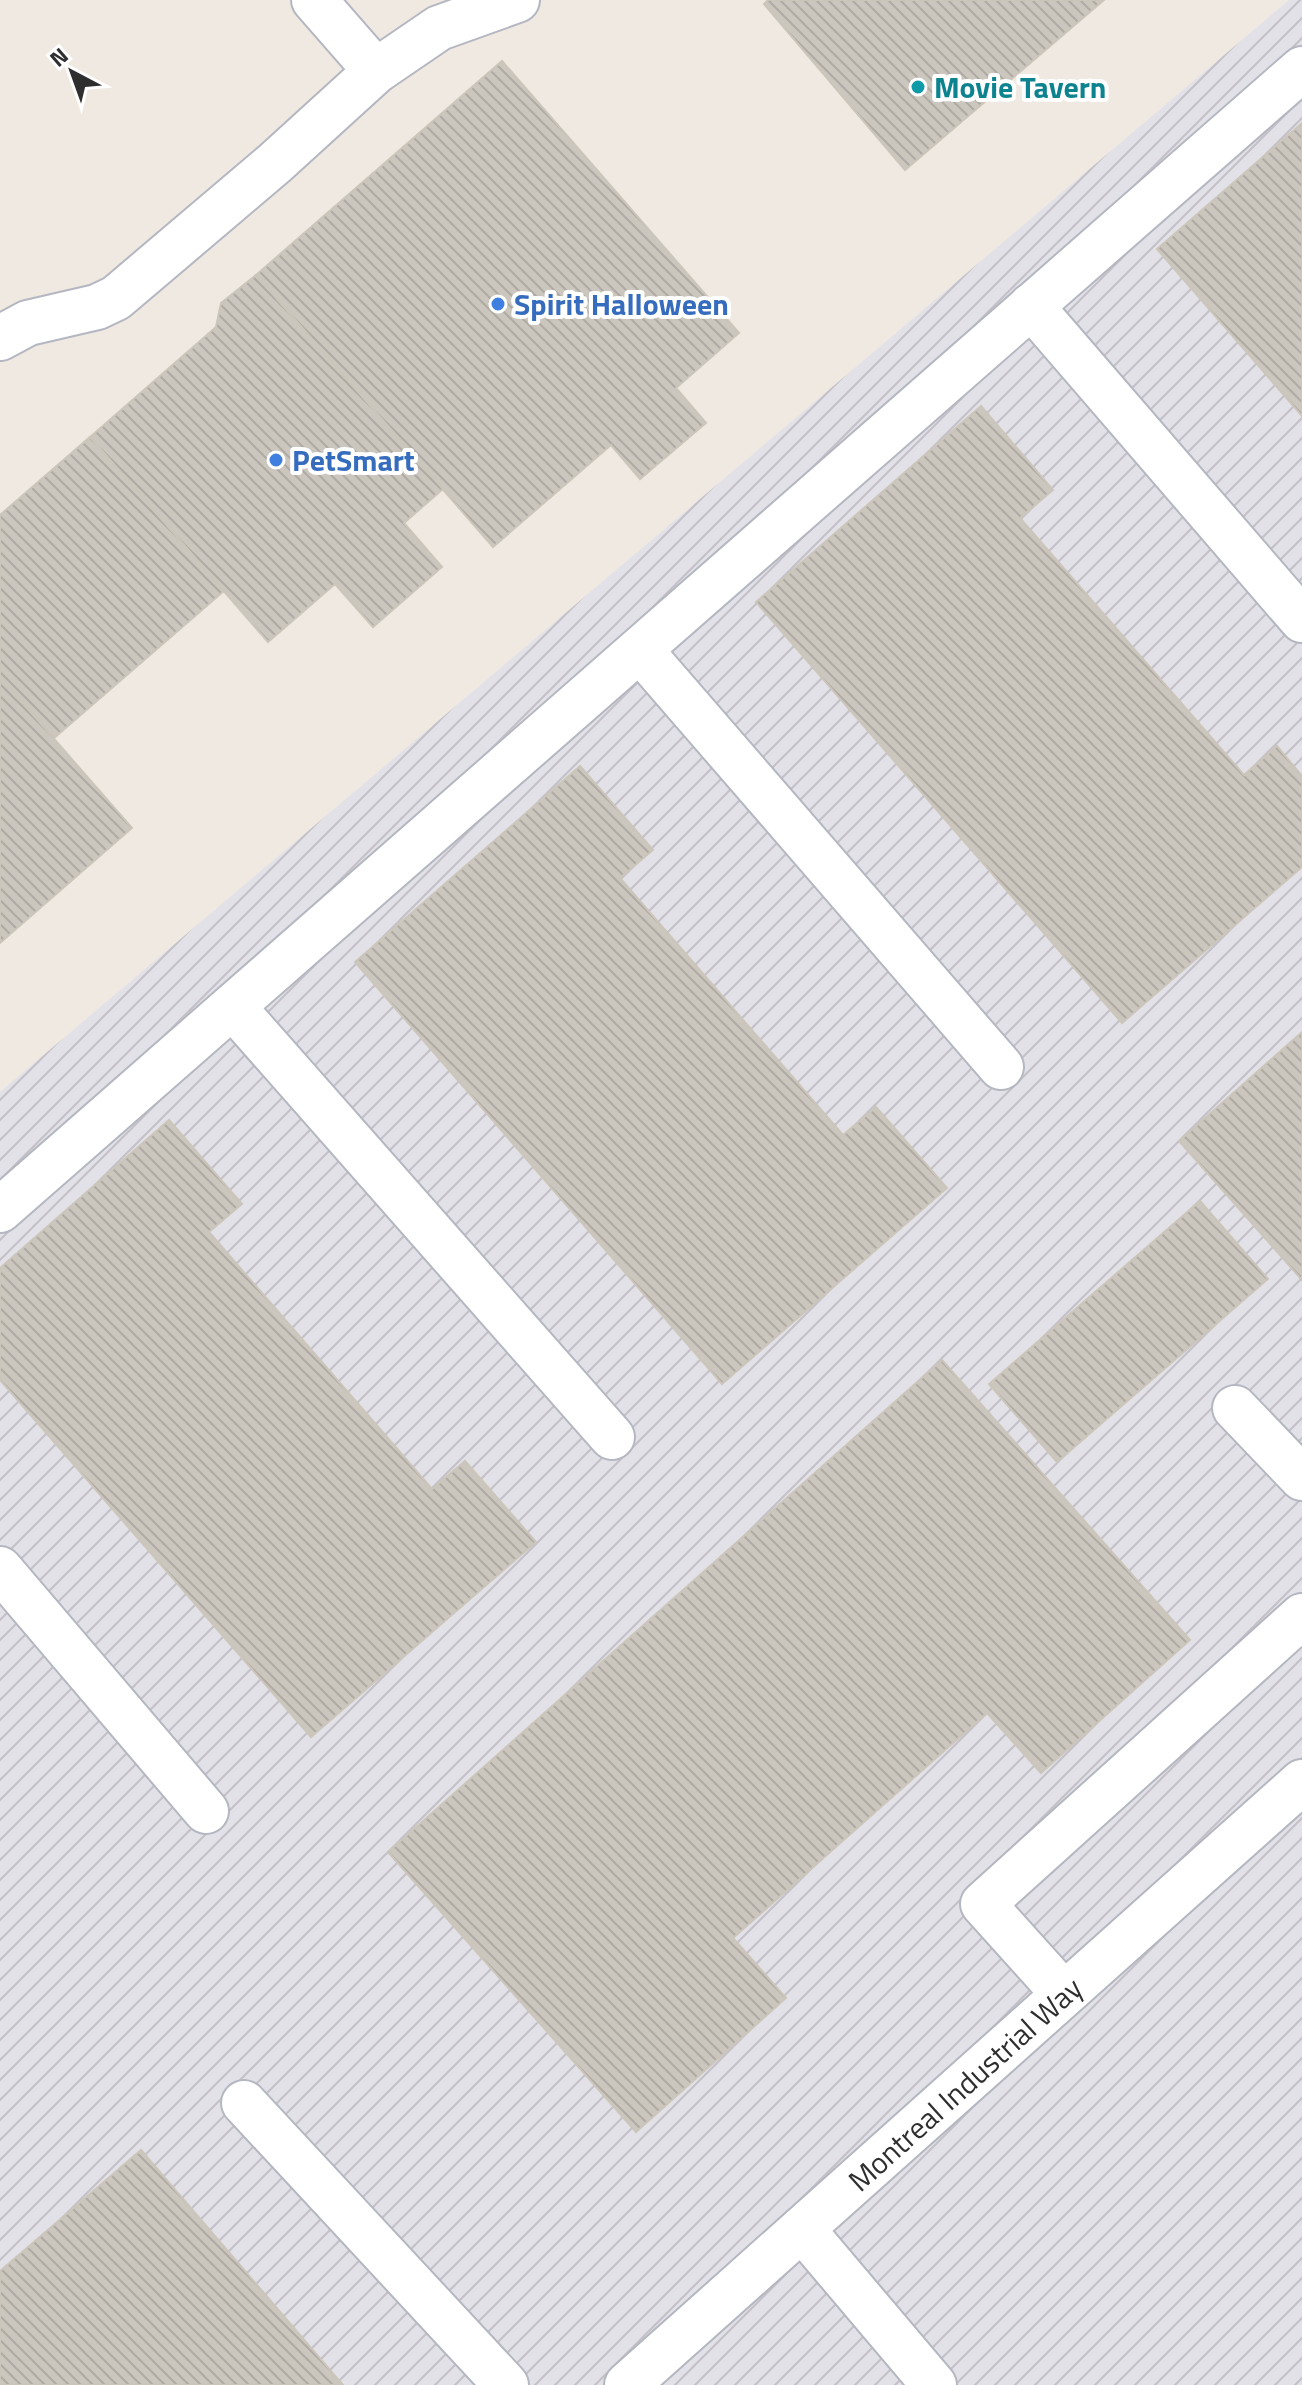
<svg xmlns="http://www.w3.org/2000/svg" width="1302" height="2385" font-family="'Titillium Web',sans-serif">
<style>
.industrial{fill:url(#industrial-furrows)}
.building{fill:url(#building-back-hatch);stroke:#cbc5ba;stroke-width:2}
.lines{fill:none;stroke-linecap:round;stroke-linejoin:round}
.minor-casing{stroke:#b4b7c1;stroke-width:48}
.minor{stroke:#fff;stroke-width:44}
.culture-dot{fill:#0f9aa8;stroke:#fff;stroke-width:3}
.shop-dot{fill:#3f7fe0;stroke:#fff;stroke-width:3}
.labels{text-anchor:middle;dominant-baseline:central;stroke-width:8;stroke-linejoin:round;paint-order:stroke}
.culture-label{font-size:30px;font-weight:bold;fill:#0d838f;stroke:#fff;text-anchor:start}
.shop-label{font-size:30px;font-weight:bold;fill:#366cbe;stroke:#fff;text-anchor:start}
.street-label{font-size:30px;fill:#2e2e2e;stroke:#fff}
</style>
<defs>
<pattern id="industrial-furrows" width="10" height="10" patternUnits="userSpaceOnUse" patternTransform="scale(2)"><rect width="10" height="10" fill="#e3e1e8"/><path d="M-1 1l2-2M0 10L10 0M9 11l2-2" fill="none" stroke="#c3c1c7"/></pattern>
<pattern id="building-back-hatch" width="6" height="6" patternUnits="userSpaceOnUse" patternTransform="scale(2)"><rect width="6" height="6" fill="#cbc7bf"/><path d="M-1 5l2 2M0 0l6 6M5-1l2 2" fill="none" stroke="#afaba4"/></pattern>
</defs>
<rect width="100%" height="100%" fill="#efe9e1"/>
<!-- industrial -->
<polygon class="industrial" points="1289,0 1302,0 1302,2385 0,2385 0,1092"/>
<!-- building -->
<g class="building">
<polygon points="768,0 1104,0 905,170 764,4"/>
<polygon points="502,61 739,333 676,388 706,423 640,479 611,445 493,547 256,275"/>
<polygon points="1302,123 1302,416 1157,249"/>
<polygon points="256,275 443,489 404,523 442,567 373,627 335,584 268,642 90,437 216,327 221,303"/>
<polygon points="981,406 1053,490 1020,518 1244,775 1277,746 1302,776 1302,867 1122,1023 756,602"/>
<polygon points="90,437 224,591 54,738 0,677 0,515"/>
<polygon points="0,677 132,828 0,943"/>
<polygon points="580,766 653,850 620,878 843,1135 876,1107 947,1188 722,1384 355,962"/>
<polygon points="1302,1032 1302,1280 1179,1141"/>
<polygon points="169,1120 242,1204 209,1232 432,1489 465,1461 536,1542 311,1737 0,1380 0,1268"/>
<polygon points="1200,1201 1268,1279 1057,1462 989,1384"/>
<polygon points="942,1360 1190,1640 1041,1773 987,1713 733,1938 786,1998 636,2132 388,1852"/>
<polygon points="141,2150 343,2385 0,2385 0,2271"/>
</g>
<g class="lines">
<!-- minor casing -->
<g class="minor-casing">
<g id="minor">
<polyline points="314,0 376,71"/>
<polyline points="1031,306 1302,620"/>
<polyline points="0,338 28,323 97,307 116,298 275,163 376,71 439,28 517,0"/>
<polyline points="640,650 1001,1067"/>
<polyline points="233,1007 612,1437"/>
<polyline points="0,1210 1302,69"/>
<polyline points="1235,1408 1302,1478"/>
<polyline points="0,1569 206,1811"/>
<polyline points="1064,1994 983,1904 1302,1616"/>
<polyline points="244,2103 506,2385"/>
<polyline points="802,2229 934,2385"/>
<polyline points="627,2385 1302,1782"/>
</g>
</g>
<!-- minor -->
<use href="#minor" class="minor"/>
</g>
<!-- markers -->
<circle class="culture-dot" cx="918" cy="87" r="8"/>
<g class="shop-dot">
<circle cx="498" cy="304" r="8"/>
<circle cx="276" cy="460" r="8"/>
</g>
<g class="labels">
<!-- culture labels -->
<g class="culture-label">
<text x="934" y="87">Movie Tavern</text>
</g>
<!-- shop labels -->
<g class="shop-label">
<text x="514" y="304">Spirit Halloween</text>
<text x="292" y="460">PetSmart</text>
</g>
<!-- street labels -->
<g class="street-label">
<text transform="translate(965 2084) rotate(-42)">Montreal Industrial Way</text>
</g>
</g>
<!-- north arrow -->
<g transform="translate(72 72) rotate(319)" stroke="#ffffff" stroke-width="6" paint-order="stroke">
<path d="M0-6L14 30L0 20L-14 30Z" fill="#2e2e2e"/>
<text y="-12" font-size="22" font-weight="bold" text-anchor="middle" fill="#2e2e2e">N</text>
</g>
</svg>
